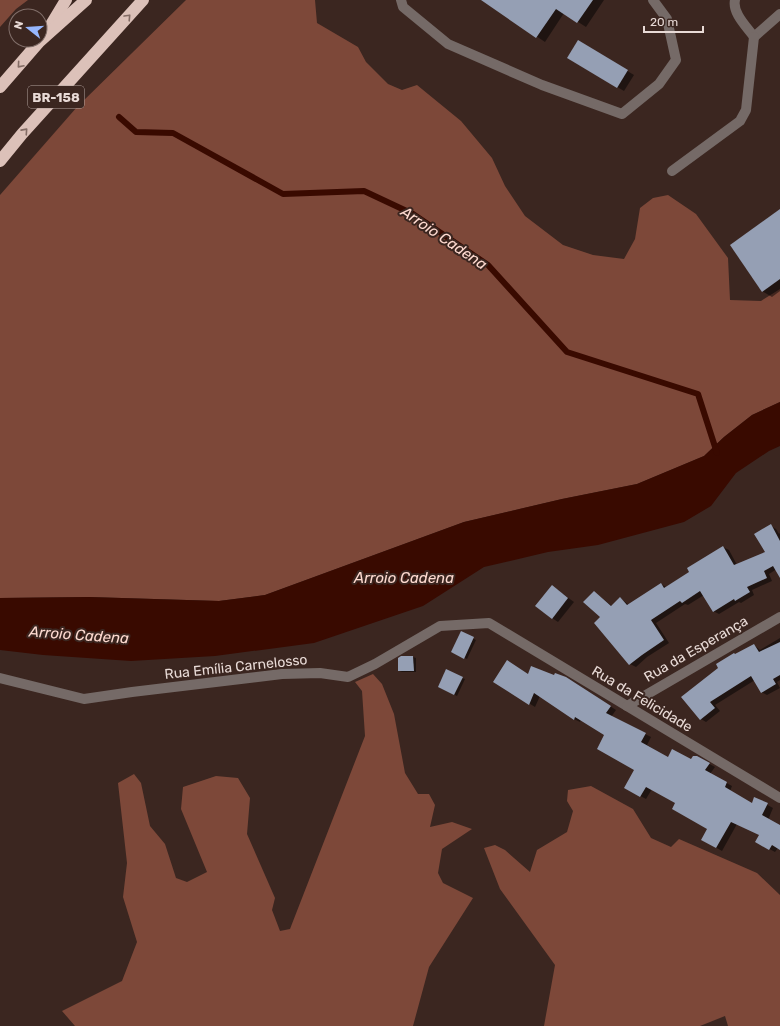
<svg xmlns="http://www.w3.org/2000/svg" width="780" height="1026" font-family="Rubik,sans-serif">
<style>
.forest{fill:#7d4839}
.water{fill:#390a00}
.shadow{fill:#0007}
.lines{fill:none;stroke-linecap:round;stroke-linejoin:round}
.stream{stroke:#390a00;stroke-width:6}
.building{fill:#959fb4}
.minor{stroke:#756a67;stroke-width:10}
.highway{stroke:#dcc1b9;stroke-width:12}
.oneway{stroke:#836c65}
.labels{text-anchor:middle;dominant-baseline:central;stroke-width:4;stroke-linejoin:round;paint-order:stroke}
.shield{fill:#3b2620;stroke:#b4a49f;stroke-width:1}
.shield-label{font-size:13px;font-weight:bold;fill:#e8dad6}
.street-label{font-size:14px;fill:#e8dad6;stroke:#3b2620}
.water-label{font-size:15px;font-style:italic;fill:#fedad0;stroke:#3b2620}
</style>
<rect width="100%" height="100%" fill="#3b2620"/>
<!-- forest -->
<g class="forest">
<polygon points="0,0 28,0 16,9 0,27"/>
<polygon points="186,0 315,0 317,23 358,47 366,62 388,84 402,90 417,85 461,121 492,158 505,186 525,216 563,245 593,255 624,259 635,239 640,208 653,198 668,195 696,214 728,258 730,300 761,301 780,289 780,402 752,415 724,437 704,456 637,484 562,499 464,522 265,595 219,601 89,597 0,598 0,195 77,107"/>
<polygon points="373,674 382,684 394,714 405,773 418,794 429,794 435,805 430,827 452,822 472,829 442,849 438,873 443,883 473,898 429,967 413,1026 75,1026 62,1011 122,981 137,942 123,897 127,863 118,783 134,774 141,783 150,826 165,844 176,878 187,882 207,872 181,809 183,787 216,776 238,778 250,798 247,834 275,898 272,910 280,931 290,929 365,736 362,691 355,682"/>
<polygon points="591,786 633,809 651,838 671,847 679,839 757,873 780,895 780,1026 728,1026 725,1016 700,1026 544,1026 555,965 500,889 484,848 495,845 505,850 530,872 537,850 567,832 573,811 567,801 568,790"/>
</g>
<!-- water -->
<polygon class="water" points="780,402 780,446 769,451 736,473 711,506 684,522 598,545 548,552 484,567 423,606 314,643 215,656 131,661 43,655 0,650 0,598 89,597 219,601 265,595 464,522 562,499 637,484 704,456 724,437 752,415"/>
<!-- shadow -->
<g class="shadow">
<polygon points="482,0 604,0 586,27 564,13 545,42"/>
<polygon points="578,41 634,75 624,91 568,58"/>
<polygon points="780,211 780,291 772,297 762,291"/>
<polygon points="771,526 776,529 779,534 780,533 780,567 769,574 772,581 752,590 754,595 741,603 739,602 719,614 713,611 704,595 688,605 685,604 656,623 669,643 647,657 636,667 630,664 601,617 594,592 612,606 620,598 629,605 661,584 666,587 690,573 723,547 729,550 737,565 766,552"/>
<polygon points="552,586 574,602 558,622 552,618"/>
<polygon points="461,633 476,640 467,659 452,652"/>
<polygon points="780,638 780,680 777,682 780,688 767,695 761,692 755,680 715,705 720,711 706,722 701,719 736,655 754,645 760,650"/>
<polygon points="413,657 416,658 416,672 402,672 399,671"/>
<polygon points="529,675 572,681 616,710 611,717 651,737 647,745 668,758 691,761 697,757 715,767 710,774 732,786 730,791 752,804 755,798 773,808 768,820 780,827 780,849 778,848 775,852 762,845 760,835 737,824 722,851 703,840 709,829 676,803 652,789 646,799 625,788 636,770 605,734 581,720 580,722 574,719 540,696 535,707 495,682"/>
<polygon points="462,678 465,679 457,696 442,688"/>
</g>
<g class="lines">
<!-- stream -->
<polyline class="stream" points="119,117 136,132 173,133 283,194 364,191 413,214 488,265 567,352 698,394 717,453"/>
</g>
<!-- building -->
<g class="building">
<polygon points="481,0 593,0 577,23 556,9 536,38"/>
<polygon points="578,40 628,70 617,88 567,58"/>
<polygon points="780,209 780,279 762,292 730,245"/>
<polygon points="771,524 780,541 780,578 773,566 764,571 767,578 747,587 750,592 735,601 734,599 713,612 700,591 682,603 680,601 651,620 664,640 642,655 629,665 594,623 600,617 583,602 594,591 611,606 620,597 627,605 661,583 664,588 689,572 687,568 723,546 734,565 765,552 754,534"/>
<polygon points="552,585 568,598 552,619 535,606"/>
<polygon points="461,631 474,637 464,659 451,652"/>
<polygon points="780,642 780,675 773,679 776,684 761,693 751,676 710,702 715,708 700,720 681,697 718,668 716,664 734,653 735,654 754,644 759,652"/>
<polygon points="401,656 413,656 414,671 398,671 398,658"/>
<polygon points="507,660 528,674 531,666 554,675 555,673 566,677 611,706 606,713 646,733 641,742 668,757 672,749 691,759 693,756 697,756 710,763 705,770 727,782 725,787 752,803 754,797 768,803 762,815 780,825 780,850 772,845 769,850 755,842 759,835 731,822 716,848 701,840 707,829 672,809 675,803 646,787 640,797 624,788 634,770 597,749 604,735 575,717 574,720 534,693 529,705 493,682"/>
<polygon points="446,669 463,677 454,695 438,687"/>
</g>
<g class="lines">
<!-- minor -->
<g class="minor">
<polyline points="401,0 403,7 448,44 542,85 622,114 659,84 676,60 667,19 653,0"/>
<path d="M735 0C732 13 747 27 754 37L780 14"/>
<polyline points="672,171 740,121 746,110 754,37"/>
<polyline points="0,678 84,699 132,692 282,674 320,673 348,677 375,664 440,626 489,623 780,798"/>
<polyline points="627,706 780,617"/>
</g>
<!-- highway -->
<g class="highway">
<polyline points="49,28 66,0"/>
<polyline points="0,87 39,42 86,0"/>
<polyline points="0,161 22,134 143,0"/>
</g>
</g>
<!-- one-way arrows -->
<defs><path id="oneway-chevron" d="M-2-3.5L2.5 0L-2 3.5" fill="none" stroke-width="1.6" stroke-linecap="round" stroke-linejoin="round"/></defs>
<g class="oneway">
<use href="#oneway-chevron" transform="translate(128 17) rotate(-47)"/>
<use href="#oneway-chevron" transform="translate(20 65) rotate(131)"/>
<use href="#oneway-chevron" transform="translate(25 131) rotate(-48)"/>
</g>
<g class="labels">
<!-- shield labels -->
<rect class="shield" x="28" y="86" width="56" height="22" rx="3"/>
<g class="shield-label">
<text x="56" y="97">BR-158</text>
</g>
<!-- street labels -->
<g class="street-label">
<text transform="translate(696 649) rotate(-30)">Rua da Esperança</text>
<text transform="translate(236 667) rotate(-6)">Rua Emília Carnelosso</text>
<text transform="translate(642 699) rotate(31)">Rua da Felicidade</text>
</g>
<!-- water labels -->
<g class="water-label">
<text transform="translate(444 238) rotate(34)">Arroio Cadena</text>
<text x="404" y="578">Arroio Cadena</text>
<text transform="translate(79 635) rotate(4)">Arroio Cadena</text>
</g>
</g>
<!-- north arrow -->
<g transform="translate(28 28) rotate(287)"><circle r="19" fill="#3b2620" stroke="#806e69"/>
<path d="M0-3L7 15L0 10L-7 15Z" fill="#96b6fd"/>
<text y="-6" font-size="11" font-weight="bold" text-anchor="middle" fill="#e8dad6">N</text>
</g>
<!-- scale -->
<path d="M644 26v6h59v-6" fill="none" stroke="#e8dad6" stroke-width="2"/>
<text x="650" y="26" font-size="12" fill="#e8dad6" stroke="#3b2620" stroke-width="3" paint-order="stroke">20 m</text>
</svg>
